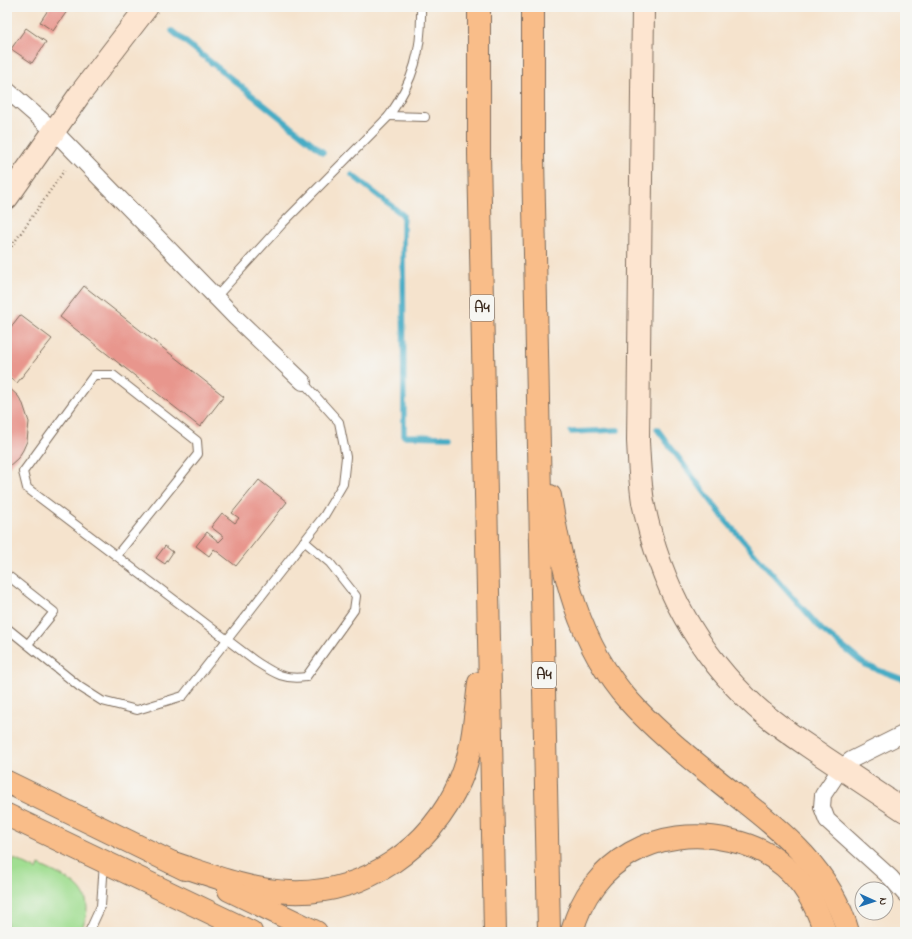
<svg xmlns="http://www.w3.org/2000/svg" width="912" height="939" font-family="'Indie Flower',sans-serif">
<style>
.grass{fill:#a1de92;stroke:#6e8458}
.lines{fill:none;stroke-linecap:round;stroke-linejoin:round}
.stream{stroke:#46acc5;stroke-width:5.5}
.building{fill:#e8968d}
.lane-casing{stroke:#7c6b5b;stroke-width:10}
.street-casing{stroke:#7c6b5b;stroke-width:18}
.secondary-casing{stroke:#7c6b5b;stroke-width:24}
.highway-casing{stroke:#7c6b5b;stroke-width:24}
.path{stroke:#7c6b5b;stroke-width:2.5;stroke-dasharray:1 3;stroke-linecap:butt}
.lane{stroke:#fff;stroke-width:8}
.street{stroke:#fff;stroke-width:16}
.secondary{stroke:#fde5d0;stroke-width:22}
.highway{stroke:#f9bd89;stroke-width:22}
.labels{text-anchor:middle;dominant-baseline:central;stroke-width:3.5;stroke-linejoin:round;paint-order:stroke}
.shield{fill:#f6f6f2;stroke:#73675e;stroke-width:1}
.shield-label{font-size:15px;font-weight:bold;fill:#3b2a1e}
</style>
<rect width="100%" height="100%" fill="#f6f6f2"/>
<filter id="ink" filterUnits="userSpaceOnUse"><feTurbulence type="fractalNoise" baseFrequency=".025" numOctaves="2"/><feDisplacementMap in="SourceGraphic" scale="8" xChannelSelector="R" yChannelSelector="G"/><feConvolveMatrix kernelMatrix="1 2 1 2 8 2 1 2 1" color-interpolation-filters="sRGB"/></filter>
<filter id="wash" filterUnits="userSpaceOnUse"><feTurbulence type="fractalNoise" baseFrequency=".012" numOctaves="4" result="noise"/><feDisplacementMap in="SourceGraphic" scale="16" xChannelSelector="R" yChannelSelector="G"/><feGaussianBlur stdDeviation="0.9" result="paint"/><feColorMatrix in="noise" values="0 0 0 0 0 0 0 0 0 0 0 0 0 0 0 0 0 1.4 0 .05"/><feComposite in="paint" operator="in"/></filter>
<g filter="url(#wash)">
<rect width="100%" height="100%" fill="#f5e3cd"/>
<!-- grass -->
<path class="grass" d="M14 859 37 870 39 865C71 880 101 891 80 932H7V874Z"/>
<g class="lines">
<!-- stream -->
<g class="stream">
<polyline points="172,31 323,152"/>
<polyline points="352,175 403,215 404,436 449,437"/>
<polyline points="657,429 726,521 822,630 865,665 905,680"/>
<polyline points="571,432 618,430"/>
</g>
</g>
<g id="blocks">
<!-- building -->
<g class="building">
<polygon points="50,7 70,7 53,31 40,22"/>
<polygon points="26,28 46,42 32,63 11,49"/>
<polygon points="84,286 224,396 200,427 60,317"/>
<polygon points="20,315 52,339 17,383 7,375 7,332"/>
<polygon points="7,386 18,396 23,404 29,422 27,441 23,450 18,458 7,468"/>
<polygon points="259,480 287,502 236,566 214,549 209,556 196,546 207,532 219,542 224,537 211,527 222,513 235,523 239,518 232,513"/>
<polygon points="165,546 173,552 165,564 156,558"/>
</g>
</g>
</g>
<g filter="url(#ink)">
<use href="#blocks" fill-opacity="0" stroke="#7c6b5b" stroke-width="1"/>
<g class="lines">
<!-- lane casing -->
<g class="lane-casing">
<g id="lane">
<polyline points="389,116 425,117"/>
<path d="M216 297 283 223 389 116C414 80 422 51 421 7"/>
<path d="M117 555 198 454 197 441 113 375H94L23 472 27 488 255 661C274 673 283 680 306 677L354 610 356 596 330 563 304 541"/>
<polyline points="7,575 54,612 28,644"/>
<polyline points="7,628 80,687 102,701 137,710 183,696 324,516 343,484 346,457 339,422 303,382"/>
<polyline points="89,932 101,906 104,863"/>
</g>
</g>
<!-- street casing -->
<g class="street-casing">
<g id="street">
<polyline points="7,90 53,130 235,317 303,382"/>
<polyline points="905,733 851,760 841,768 823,795 822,807 827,820 891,878 905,894"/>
</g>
</g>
<!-- secondary casing -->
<g class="secondary-casing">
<g id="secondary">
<path d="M643 7 638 441C639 461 640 482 643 502 659 581 696 652 756 707 777 726 801 741 824 757 851 775 878 793 905 811"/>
<polyline points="7,198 80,94 147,7"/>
</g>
</g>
<!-- highway casing -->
<g class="highway-casing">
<g id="highway">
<polyline points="479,7 479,154 495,932"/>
<polyline points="533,7 533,157 549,932"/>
<path d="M550 496C562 570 578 644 629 701 654 729 683 753 712 776 767 821 828 860 848 932"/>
<polyline points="7,782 185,869"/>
<polyline points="7,815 251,932"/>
<path d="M173 863C211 875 250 891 290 892 364 895 431 848 460 781 473 751 475 716 479 683"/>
<polyline points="229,890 316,932"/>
<path d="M572 932C590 860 659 824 729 840 749 844 769 853 784 866 804 883 817 907 825 932"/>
</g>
</g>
<!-- path -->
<polyline class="path" points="7,253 66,168"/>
<!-- lane -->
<use href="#lane" class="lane"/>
<!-- street -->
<use href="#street" class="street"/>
<!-- secondary -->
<use href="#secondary" class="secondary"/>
<!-- highway -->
<use href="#highway" class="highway"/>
</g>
</g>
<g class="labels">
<!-- shield labels -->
<g class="shield">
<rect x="470" y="295" width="24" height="26" rx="3"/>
<rect x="532" y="662" width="24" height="26" rx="3"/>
</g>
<g class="shield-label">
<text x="482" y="308">A4</text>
<text x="544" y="675">A4</text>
</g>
</g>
<!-- margin -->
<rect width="912" height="939" fill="none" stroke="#f6f6f2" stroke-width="24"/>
<!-- north arrow -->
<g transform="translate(874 901) rotate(93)"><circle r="19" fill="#f6f6f2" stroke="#aba49d"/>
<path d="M0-3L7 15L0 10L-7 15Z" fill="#1f6fb2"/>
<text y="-6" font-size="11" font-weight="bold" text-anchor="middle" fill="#3b2a1e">N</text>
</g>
</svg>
